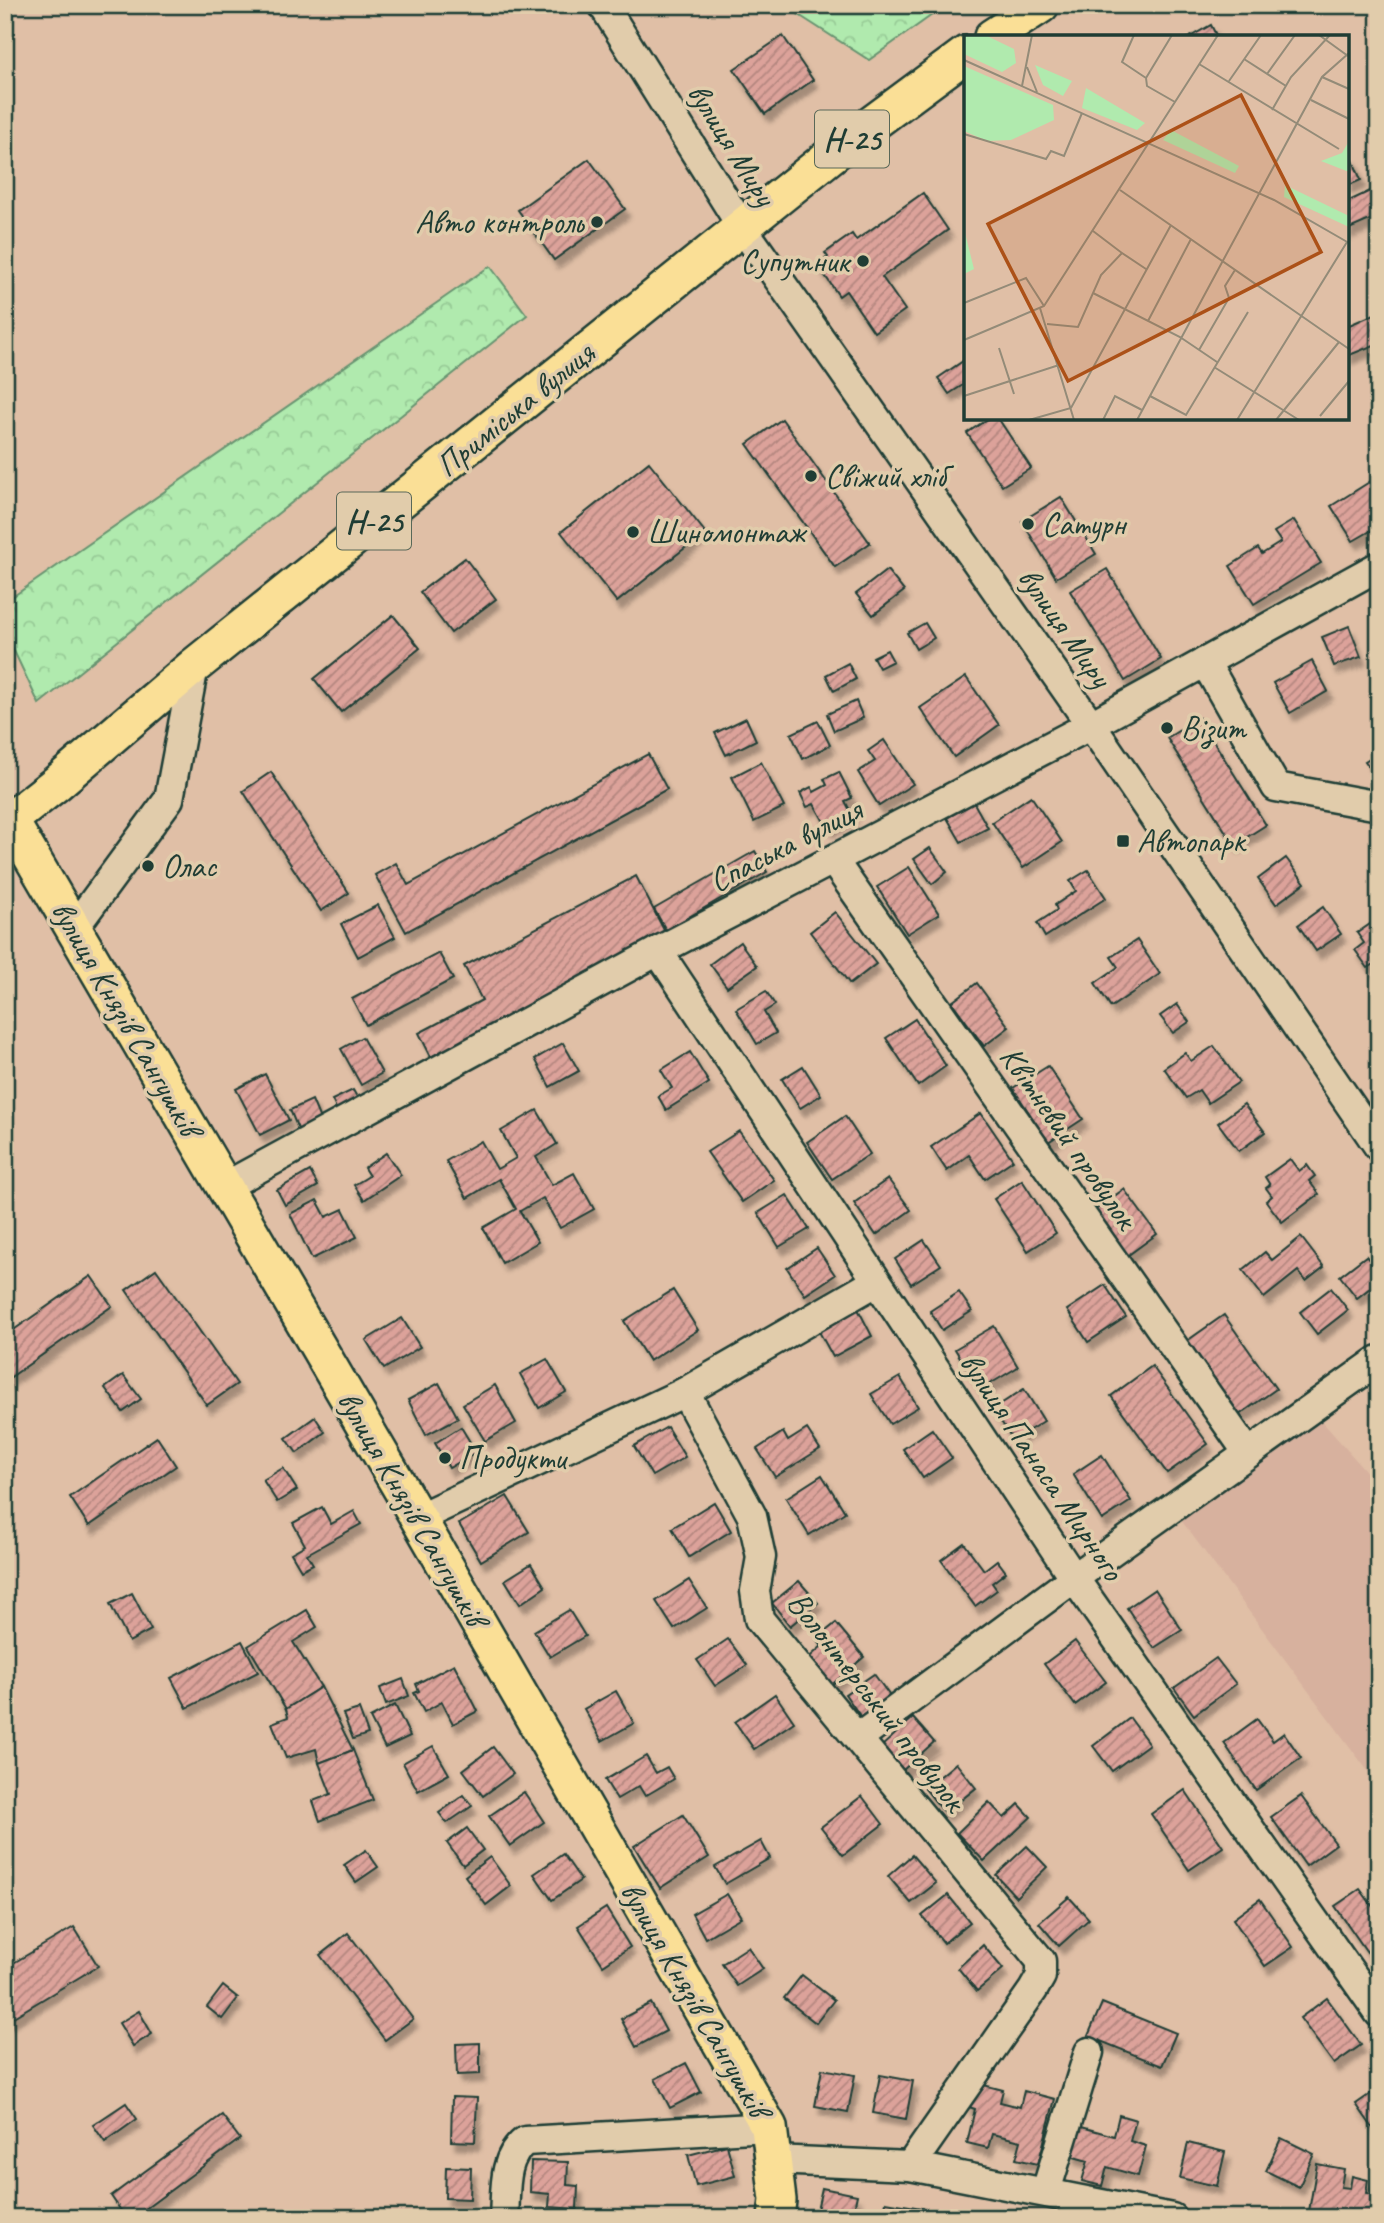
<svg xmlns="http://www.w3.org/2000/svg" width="1384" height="2223" font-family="Caveat,sans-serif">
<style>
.built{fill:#d7b19e}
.forest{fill:url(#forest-crowns);stroke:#689471;stroke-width:2}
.building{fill:url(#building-hatch);stroke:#1f3d34;stroke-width:2;filter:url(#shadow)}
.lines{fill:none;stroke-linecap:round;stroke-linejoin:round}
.minor-casing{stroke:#1f3d34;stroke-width:33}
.major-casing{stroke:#1f3d34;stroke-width:40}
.minor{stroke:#e1ccab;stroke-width:28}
.major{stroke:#fadf96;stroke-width:35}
.poi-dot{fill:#1f3d34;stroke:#e1ccab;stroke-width:2.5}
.labels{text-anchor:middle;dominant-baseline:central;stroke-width:7;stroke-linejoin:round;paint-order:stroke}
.shield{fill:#e1ccab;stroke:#596858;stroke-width:2}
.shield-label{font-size:32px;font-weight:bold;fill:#1f3d34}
.street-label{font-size:33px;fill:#1f3d34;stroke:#e1ccab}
.poi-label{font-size:33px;fill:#1f3d34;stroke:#e1ccab;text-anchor:start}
.inset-road{fill:none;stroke:#938b78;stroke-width:2}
.view{fill:#ac5118;fill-opacity:0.15;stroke:#ac5118;stroke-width:3.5}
.inset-edge{fill:none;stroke:#1f3d34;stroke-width:3.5}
</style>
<defs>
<pattern id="forest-crowns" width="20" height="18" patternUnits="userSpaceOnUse" patternTransform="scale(1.75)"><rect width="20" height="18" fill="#b0eaae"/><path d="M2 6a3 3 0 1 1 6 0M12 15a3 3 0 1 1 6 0" fill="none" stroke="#97ca96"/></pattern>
<pattern id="building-hatch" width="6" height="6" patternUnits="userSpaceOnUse" patternTransform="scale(1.75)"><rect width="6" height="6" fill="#dca29a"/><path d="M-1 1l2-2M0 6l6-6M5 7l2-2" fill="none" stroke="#b2857e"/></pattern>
<filter id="shadow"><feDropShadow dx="4.5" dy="8" stdDeviation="2" flood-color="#0004"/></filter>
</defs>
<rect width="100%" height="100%" fill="#e0bfa6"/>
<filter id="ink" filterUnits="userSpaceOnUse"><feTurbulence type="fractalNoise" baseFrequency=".0143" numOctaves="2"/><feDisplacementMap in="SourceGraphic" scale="14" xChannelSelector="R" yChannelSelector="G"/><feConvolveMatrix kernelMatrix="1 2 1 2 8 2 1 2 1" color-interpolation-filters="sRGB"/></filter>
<g filter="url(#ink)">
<!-- built -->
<polygon class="built" points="1311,1409 1379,1486 1379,1786 1172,1508"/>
<!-- forest -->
<g class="forest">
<polygon points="797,5 946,5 869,60 791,10"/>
<polygon points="490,266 527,315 39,704 5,632 5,602"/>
</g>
<!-- building -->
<g class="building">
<polygon points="1211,25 1217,37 1190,37"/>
<polygon points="783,36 813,80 765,114 734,69"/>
<polygon points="1351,156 1361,180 1347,186 1347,158"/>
<polygon points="589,159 625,209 554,260 518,210"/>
<polygon points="1370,191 1379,209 1379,216 1347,230 1347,202"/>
<polygon points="923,193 948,230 882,277 905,310 874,332 846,291 839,296 817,264 828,257 825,253 852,234 856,240"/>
<polygon points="1379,312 1379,343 1347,356 1347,326"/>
<polygon points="966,359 966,383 949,394 938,378"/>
<polygon points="989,418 998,418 1031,468 1002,486 967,433"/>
<polygon points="782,419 870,543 835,567 747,444"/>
<polygon points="649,462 705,532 617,602 561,532"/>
<polygon points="1379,476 1379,526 1353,541 1331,506"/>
<polygon points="1061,497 1096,554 1056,578 1022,521"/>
<polygon points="1294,520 1321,563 1254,604 1230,566 1258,548 1262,554 1281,542 1274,532"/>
<polygon points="465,558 496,599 451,633 420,592"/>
<polygon points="1107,569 1161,659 1125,681 1070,591"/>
<polygon points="887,570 904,591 873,615 856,594"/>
<polygon points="393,615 420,648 341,712 314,679"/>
<polygon points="925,623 934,638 916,649 907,633"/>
<polygon points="1349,626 1361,657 1334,666 1322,637"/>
<polygon points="887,650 893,661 879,668 873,657"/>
<polygon points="1312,661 1328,691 1290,713 1273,683"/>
<polygon points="848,663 856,679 834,691 826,675"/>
<polygon points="966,677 999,725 954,757 920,708"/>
<polygon points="856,701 863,718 834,731 827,714"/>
<polygon points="746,718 756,740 726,755 715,733"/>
<polygon points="1199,718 1266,825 1234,845 1167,738"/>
<polygon points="818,721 830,745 803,759 791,734"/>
<polygon points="884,740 913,784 879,806 858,772 875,761 868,751"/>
<polygon points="1379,752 1379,781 1365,761"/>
<polygon points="648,754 667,789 406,932 375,875 396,863 408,885"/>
<polygon points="761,762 784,807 754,822 732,777"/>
<polygon points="271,772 349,893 321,911 243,791"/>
<polygon points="839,772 852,798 845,801 853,816 828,829 814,804 807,807 800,793 811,787 814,792 827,785 824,779"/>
<polygon points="1031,796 1062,842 1023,868 992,822"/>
<polygon points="974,803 988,828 961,842 947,818"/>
<polygon points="930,848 947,872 932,884 914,859"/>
<polygon points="755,851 767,872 666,930 654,909"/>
<polygon points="1286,858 1305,883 1276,904 1258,879"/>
<polygon points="909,867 939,914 907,934 877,887"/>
<polygon points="1088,870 1106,898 1045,937 1037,923 1057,910 1055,905 1076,891 1070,881"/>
<polygon points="636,876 666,934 431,1057 419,1033 482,1000 464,966"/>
<polygon points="378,905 395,937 358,957 341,924"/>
<polygon points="1323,907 1341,934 1316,951 1298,925"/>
<polygon points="835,912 876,964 850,984 810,932"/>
<polygon points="1379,918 1379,961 1368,968 1355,950 1364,943 1357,933"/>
<polygon points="1137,940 1160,974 1111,1007 1095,983 1118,967 1111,957"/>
<polygon points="740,942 757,966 727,987 710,964"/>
<polygon points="439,953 453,979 366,1025 352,999"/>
<polygon points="977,983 1009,1027 984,1046 952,1002"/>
<polygon points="766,991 775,1005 764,1012 776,1033 757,1044 736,1009"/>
<polygon points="1177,1004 1189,1022 1173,1033 1160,1016"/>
<polygon points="915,1019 946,1066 918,1086 886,1038"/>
<polygon points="362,1037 382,1073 361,1085 341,1049"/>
<polygon points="563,1043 579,1071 550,1087 535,1059"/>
<polygon points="1214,1046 1239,1082 1208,1103 1199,1090 1186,1098 1164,1068 1185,1053 1191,1061"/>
<polygon points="690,1052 709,1083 666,1110 658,1096 672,1088 661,1070"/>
<polygon points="803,1066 821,1095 800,1108 782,1079"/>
<polygon points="1048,1066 1083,1119 1048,1142 1013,1088"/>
<polygon points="265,1074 289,1120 260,1135 236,1089"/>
<polygon points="353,1090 361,1104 339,1115 332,1100"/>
<polygon points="312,1100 322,1124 300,1134 290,1110"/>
<polygon points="1244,1104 1265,1132 1239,1151 1218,1123"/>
<polygon points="537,1110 557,1144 536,1157 552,1185 574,1173 594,1209 560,1228 543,1198 520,1211 538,1242 502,1263 483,1228 516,1209 499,1179 467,1198 446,1161 481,1141 497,1169 516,1158 501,1131"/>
<polygon points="981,1113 1013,1160 985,1179 969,1155 947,1171 931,1147"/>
<polygon points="845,1116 870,1154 832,1179 807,1142"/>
<polygon points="739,1131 774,1180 742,1202 707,1152"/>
<polygon points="386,1153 401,1175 364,1200 354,1185 369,1176 364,1168"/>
<polygon points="1290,1159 1299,1171 1307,1165 1315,1176 1309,1181 1319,1194 1282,1222 1266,1201 1272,1196 1266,1188 1270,1185 1265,1177"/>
<polygon points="310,1171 318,1186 285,1205 277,1190"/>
<polygon points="888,1179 911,1210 876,1235 854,1203"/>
<polygon points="1022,1180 1056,1233 1028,1251 994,1199"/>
<polygon points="1124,1189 1157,1234 1127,1256 1094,1211"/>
<polygon points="787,1195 809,1229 779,1247 758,1213"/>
<polygon points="317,1200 326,1217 343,1209 357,1237 312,1259 290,1214"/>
<polygon points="1301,1237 1324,1267 1306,1281 1298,1271 1264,1298 1243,1270 1265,1252 1272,1260"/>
<polygon points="924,1240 941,1265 911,1284 895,1259"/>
<polygon points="817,1248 835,1275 805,1295 787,1268"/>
<polygon points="1366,1256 1379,1272 1379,1281 1357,1298 1340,1276"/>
<polygon points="156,1269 237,1384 207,1405 126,1290"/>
<polygon points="91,1276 112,1306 5,1381 5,1336"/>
<polygon points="1105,1285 1126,1317 1088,1342 1067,1310"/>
<polygon points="1331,1288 1348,1310 1317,1334 1300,1312"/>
<polygon points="673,1290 698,1330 649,1361 624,1321"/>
<polygon points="959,1292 972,1311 942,1330 930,1311"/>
<polygon points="857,1307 872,1336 833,1357 817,1328"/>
<polygon points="1224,1315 1276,1389 1236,1417 1184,1343"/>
<polygon points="402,1318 420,1347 384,1369 366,1340"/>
<polygon points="994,1326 1018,1367 980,1390 955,1349"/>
<polygon points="547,1359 566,1392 539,1408 520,1374"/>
<polygon points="1152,1366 1208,1444 1167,1473 1111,1396"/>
<polygon points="123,1375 141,1399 123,1412 105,1388"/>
<polygon points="900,1377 918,1407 890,1424 871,1394"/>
<polygon points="439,1383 458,1418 426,1435 408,1400"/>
<polygon points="495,1385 516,1423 485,1441 463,1404"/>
<polygon points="1024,1389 1044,1421 1013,1440 993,1409"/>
<polygon points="315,1417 325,1432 297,1453 286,1438"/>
<polygon points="461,1427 476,1452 449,1468 435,1443"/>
<polygon points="667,1427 685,1457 652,1476 634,1446"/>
<polygon points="807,1429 820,1449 775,1477 757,1449 783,1432 788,1441"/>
<polygon points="932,1429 952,1458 923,1478 903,1449"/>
<polygon points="157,1437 176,1466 89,1526 70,1497"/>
<polygon points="1102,1455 1131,1501 1102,1520 1073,1474"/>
<polygon points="283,1468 297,1490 277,1502 263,1480"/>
<polygon points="822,1475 845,1512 809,1535 786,1498"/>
<polygon points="507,1496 529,1532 481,1561 459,1524"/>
<polygon points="714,1502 731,1531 689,1557 672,1528"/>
<polygon points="322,1507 331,1524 354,1511 361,1524 307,1554 313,1564 301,1570 291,1553 305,1545 293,1523"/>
<polygon points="964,1543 984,1570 997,1560 1006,1572 992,1583 997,1590 975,1606 941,1560"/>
<polygon points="531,1564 545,1587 520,1604 505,1580"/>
<polygon points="689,1580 707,1608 674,1629 656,1601"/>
<polygon points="799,1581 818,1603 790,1626 772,1603"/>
<polygon points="1155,1589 1182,1630 1154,1648 1127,1608"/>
<polygon points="132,1593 151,1630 129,1642 110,1604"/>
<polygon points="307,1610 317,1627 293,1642 321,1687 286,1709 248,1646"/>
<polygon points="569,1610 585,1636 550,1657 534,1631"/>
<polygon points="836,1623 864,1657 828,1688 805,1661 822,1646 816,1639"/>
<polygon points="728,1639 747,1665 715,1686 697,1660"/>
<polygon points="242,1641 258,1672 187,1708 171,1678"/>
<polygon points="1075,1641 1106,1682 1075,1705 1044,1664"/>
<polygon points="1216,1658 1236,1684 1194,1715 1174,1688"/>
<polygon points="454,1664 478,1711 453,1724 442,1702 424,1712 414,1693 419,1691 416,1684"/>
<polygon points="874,1674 892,1699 863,1720 845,1694"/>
<polygon points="403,1679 409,1696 386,1705 380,1688"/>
<polygon points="321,1687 353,1750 319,1763 316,1749 286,1758 272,1723 288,1717 286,1709"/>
<polygon points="616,1691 634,1723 602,1741 584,1709"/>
<polygon points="775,1694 794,1722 754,1749 735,1722"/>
<polygon points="395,1705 410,1736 385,1748 370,1718"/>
<polygon points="359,1709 368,1734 353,1739 343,1714"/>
<polygon points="913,1718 934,1742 903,1770 882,1746"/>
<polygon points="1130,1718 1149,1744 1112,1771 1093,1746"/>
<polygon points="1257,1719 1273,1741 1284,1733 1301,1758 1256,1790 1224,1743"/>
<polygon points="433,1746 449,1774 418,1791 403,1763"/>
<polygon points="493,1747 513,1774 483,1796 463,1770"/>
<polygon points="353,1750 373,1800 320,1821 313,1801 331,1794 319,1763"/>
<polygon points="646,1756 656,1773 667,1767 674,1779 645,1796 639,1786 617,1799 605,1780"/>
<polygon points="956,1763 976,1788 945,1813 925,1789"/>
<polygon points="1185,1790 1223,1847 1189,1870 1151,1814"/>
<polygon points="524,1792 544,1822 510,1846 489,1816"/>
<polygon points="464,1795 472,1806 447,1823 439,1813"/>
<polygon points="862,1796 883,1824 843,1855 821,1827"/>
<polygon points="1301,1796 1336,1844 1306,1866 1271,1817"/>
<polygon points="989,1802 1004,1818 1019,1804 1031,1817 984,1861 957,1833"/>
<polygon points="683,1815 709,1857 660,1888 634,1846"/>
<polygon points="467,1828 483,1850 463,1865 447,1843"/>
<polygon points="761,1841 770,1858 725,1884 715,1867"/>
<polygon points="1027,1846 1047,1867 1016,1897 996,1875"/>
<polygon points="366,1850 378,1867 356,1882 344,1865"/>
<polygon points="563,1854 581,1880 552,1900 534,1874"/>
<polygon points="912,1855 936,1883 911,1903 888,1876"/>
<polygon points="490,1857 511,1886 486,1905 465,1876"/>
<polygon points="1360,1889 1379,1915 1379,1943 1367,1952 1335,1906"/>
<polygon points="727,1894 741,1917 705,1938 692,1914"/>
<polygon points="948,1895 970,1922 944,1943 922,1916"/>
<polygon points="1069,1897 1089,1919 1059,1946 1039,1923"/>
<polygon points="1260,1899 1293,1947 1265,1966 1233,1919"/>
<polygon points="606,1908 630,1947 603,1965 578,1926"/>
<polygon points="74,1927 98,1966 5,2022 5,1968"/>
<polygon points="348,1933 413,2019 385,2040 320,1955"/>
<polygon points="983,1945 1003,1969 977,1991 958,1968"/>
<polygon points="748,1947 763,1969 737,1986 722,1964"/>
<polygon points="802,1975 834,2000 816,2023 784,1998"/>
<polygon points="223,1986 238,1998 222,2019 207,2007"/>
<polygon points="1327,1998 1361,2045 1334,2064 1300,2018"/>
<polygon points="651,2003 666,2031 636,2047 621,2019"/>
<polygon points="1102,2003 1176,2033 1162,2066 1088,2036"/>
<polygon points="139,2011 152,2034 133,2046 119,2023"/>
<polygon points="480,2043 480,2074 457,2075 456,2044"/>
<polygon points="686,2063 701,2092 670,2108 655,2079"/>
<polygon points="822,2069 855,2075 848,2112 815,2106"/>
<polygon points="880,2075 913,2081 906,2119 873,2113"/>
<polygon points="972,2082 1003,2090 1000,2102 1020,2107 1024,2091 1055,2099 1038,2164 1016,2159 1021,2141 992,2134 988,2148 967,2143 975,2109 966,2106"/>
<polygon points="1379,2088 1379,2128 1375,2131 1356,2104"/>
<polygon points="452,2097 477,2098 475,2142 451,2141"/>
<polygon points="126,2103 137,2119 105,2142 93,2125"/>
<polygon points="222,2115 240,2139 133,2218 126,2218 111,2196"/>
<polygon points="1119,2115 1136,2120 1130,2141 1146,2146 1138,2176 1107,2167 1102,2186 1082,2181 1088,2161 1070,2156 1078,2126 1114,2136"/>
<polygon points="1281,2138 1314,2154 1299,2187 1266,2171"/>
<polygon points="1188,2143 1225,2152 1217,2186 1180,2178"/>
<polygon points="727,2145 735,2176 696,2186 688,2155"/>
<polygon points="531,2161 568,2162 567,2185 578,2186 577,2209 549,2207 550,2194 530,2192"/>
<polygon points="1317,2164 1344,2169 1341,2187 1350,2188 1352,2176 1368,2180 1366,2193 1377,2195 1379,2188 1379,2218 1308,2217"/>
<polygon points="446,2167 471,2168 470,2199 445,2198"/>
<polygon points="822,2188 857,2195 852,2218 815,2218"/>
<polygon points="886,2202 922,2208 921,2218 883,2218"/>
</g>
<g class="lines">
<!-- minor casing -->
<g class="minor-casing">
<g id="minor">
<polyline points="603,5 742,227 1091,725 1379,1147"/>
<polyline points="1205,662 1276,787 1379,806"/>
<polyline points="833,860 1248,1453"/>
<polyline points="74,928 169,799 194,666"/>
<polyline points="658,951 1074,1578 1379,2013"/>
<polyline points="224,1187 658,951 1091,725 1379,566"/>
<polyline points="685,1392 876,1282"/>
<polyline points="418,1518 685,1392 752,1516 761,1557 755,1591 759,1619 1041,1961 1041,1976 1033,1990 910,2166"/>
<polyline points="858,1738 1074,1578 1379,1360"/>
<polyline points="773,2160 910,2166 1172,2218"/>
<polyline points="1046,2191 1089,2052"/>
<path d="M504 2218C506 2191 502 2159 525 2141L769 2127"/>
</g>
</g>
<!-- major casing -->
<g class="major-casing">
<g id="major">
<polyline points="992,37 1041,5"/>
<polyline points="10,820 418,1518 769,2127 778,2200 776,2218"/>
<polyline points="5,824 57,783 194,666 742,227 854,137 966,54"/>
</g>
</g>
<!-- minor -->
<use href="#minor" class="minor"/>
<!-- major -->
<use href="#major" class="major"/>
</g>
</g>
<!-- markers -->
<g class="poi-dot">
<circle cx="597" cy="222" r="7"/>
<circle cx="863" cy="261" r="7"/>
<circle cx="811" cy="476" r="7"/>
<circle cx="1028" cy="524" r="7"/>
<circle cx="633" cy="532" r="7"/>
<circle cx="1167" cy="728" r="7"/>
<rect x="1116" y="834" width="14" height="14" rx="3.5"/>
<circle cx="148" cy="866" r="7"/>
<circle cx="445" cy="1458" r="7"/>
</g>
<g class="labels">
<!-- shield labels -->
<g class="shield">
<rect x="815" y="110.5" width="74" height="57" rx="5"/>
<rect x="337" y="492.5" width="74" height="57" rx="5"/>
</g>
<g class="shield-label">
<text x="852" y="139">Н-25</text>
<text x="374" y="521">Н-25</text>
</g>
<!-- street labels -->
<g class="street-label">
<text transform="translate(732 144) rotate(58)">вулиця Миру</text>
<text transform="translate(515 409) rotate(-39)">Приміська вулиця</text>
<text transform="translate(1065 627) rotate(55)">вулиця Миру</text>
<text transform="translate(785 845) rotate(-27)">Спаська вулиця</text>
<text transform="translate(126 1018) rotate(60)">вулиця Князів Сангушків</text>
<text transform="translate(1069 1137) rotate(55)">Квітневий провулок</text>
<text transform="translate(1042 1466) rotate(56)">вулиця Панаса Мирного</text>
<text transform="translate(412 1508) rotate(60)">вулиця Князів Сангушків</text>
<text transform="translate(877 1701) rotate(52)">Волонтерський провулок</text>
<text transform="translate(695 1999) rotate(60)">вулиця Князів Сангушків</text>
</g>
<!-- poi labels -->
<g class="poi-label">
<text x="583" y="222" text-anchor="end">Авто контроль</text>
<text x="849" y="261" text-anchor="end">Супутник</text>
<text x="825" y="476">Свіжий хліб</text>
<text x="1042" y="524">Сатурн</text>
<text x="647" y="532">Шиномонтаж</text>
<text x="1181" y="728">Візит</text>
<text x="1137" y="841">Автопарк</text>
<text x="162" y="866">Олас</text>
<text x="459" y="1458">Продукти</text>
</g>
</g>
<!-- overview -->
<g transform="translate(964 35)">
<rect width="385" height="385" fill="#e0bfa6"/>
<path d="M0 0H21L50 14 52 28 38 37 0 19ZM71 30 108 46 99 61 79 50ZM0 31 89 70 90 85 47 105 23 106 0 96ZM122 53 181 88 173 95 118 73ZM207 95 275 131 271 138 199 105ZM385 106V137L357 126 378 118ZM321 150 385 181V192L320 162ZM0 194 10 234 0 239Z" fill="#b0eaae"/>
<path class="inset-road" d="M170 0 158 27 182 43 183 51 211 67M355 0 384 21M280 24 322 51M0 25 310 165 385 208M235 29 375 114M63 32 73 57M303 39 331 0M358 42 385 54M182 43 208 0M265 46 297 0M58 51 68 0M347 65 385 84M308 75 327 42 366 0M0 99 82 124 87 116 100 121 118 78M184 109 254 0M156 155 385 314M158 218 182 234M129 258 216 302 253 327M0 268 62 243 80 271M76 273 110 385M184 286 227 204M83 289 114 292 137 240 158 218 129 196M0 305 80 271 184 109M35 313 50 359M235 315 265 263 261 251 271 235M250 332 335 385M0 361 95 330M186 361 222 380 284 277M356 381 385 346M65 385 107 373 207 190M139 385 151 361 178 375M173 385 358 42 385 18M273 385 383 207M312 385 375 307"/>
<path class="view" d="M277 60 357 217 104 346 24 189Z"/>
<rect width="385" height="385" class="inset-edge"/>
</g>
<!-- margin -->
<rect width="1384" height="2223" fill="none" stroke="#e1ccab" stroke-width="28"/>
<rect x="14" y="14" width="1356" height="2195" fill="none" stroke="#1f3d34" stroke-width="2.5" filter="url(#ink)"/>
</svg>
